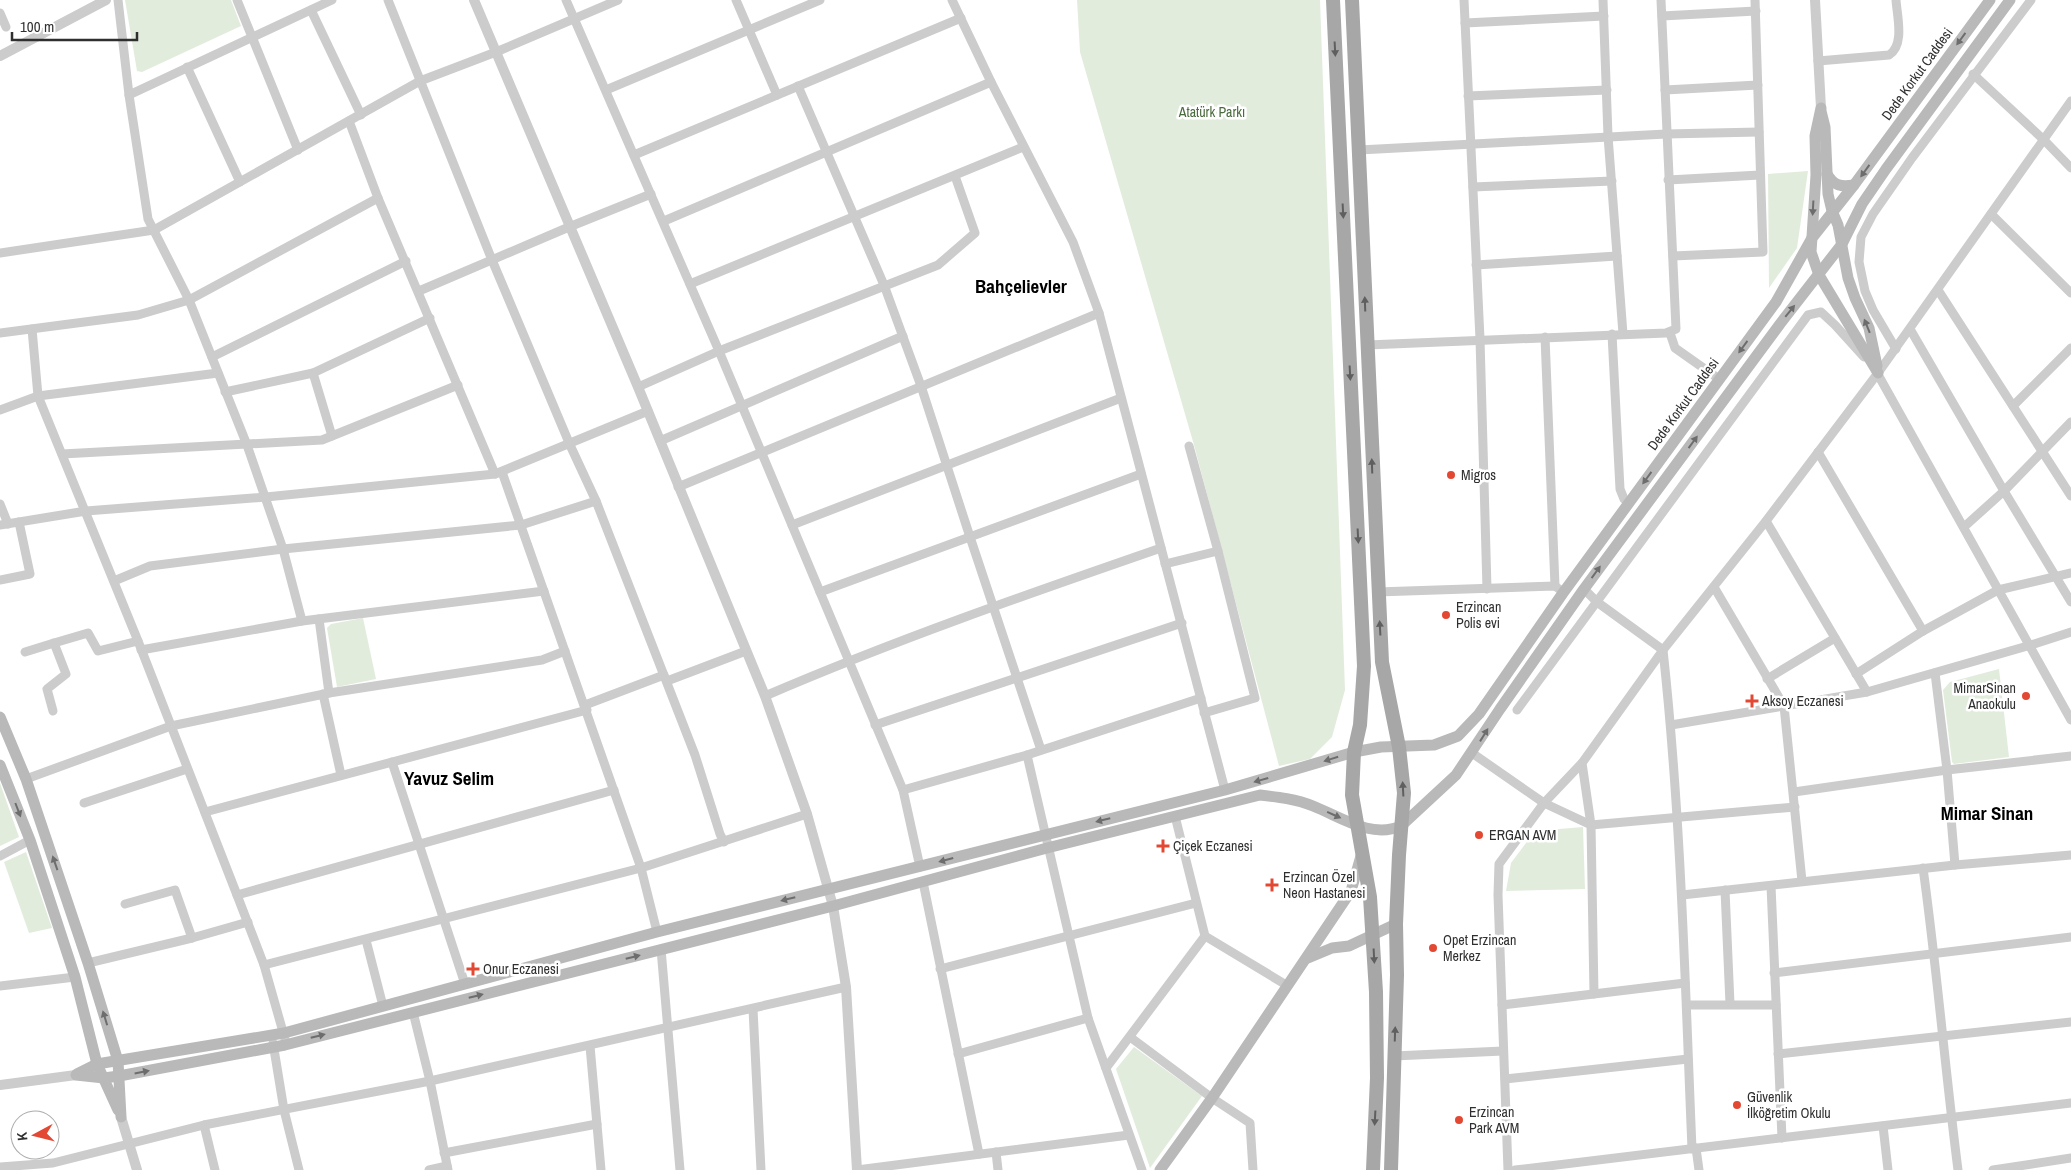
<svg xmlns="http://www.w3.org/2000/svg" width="2071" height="1170" font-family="'Archivo Narrow',sans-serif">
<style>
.green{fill:#e2ecdd}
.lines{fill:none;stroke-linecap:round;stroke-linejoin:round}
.minor{stroke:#ccc;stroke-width:9}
.tertiary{stroke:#ccc;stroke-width:10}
.secondary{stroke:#b9b9b9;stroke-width:11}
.primary{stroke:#a7a7a7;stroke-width:14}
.oneway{fill:#6d6d6d}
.oneway2{fill:#5f5f5f}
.poi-dot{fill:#e34833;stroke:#fff;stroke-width:2}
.labels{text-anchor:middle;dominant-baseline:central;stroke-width:5;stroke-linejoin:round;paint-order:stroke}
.street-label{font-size:14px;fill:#2f2f2f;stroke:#fff}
.park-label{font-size:14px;fill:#496a3c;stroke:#fff}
.poi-label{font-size:14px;fill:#2f2f2f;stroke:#fff;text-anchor:start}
.district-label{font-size:19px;font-weight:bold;fill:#000;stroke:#fff}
</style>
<rect width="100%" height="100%" fill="#fff"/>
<!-- green -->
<g class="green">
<polygon points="125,0 231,0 241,26 142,72 137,71"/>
<polygon points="1077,0 1320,0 1345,690 1332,737 1310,759 1279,766 1194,445 1080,52"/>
<polygon points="1808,171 1797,248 1769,288 1768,174"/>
<polygon points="363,618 376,679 337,687 327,628 331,624"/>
<polygon points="1999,669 2009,757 1954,764 1952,762 1943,690 1950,682"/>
<polygon points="0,783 19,837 0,846"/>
<polygon points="1583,827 1585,889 1506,891 1511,863 1535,831"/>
<polygon points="26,852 52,928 29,933 4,862"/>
<polygon points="1134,1047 1202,1096 1150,1168 1116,1069"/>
</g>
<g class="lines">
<!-- minor -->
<g class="minor">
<polyline points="118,0 129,95 148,219 189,300 247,445 283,549 302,621"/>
<polyline points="237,0 298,150"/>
<polyline points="388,0 492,260 570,445 596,501 695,755 720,834 724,842"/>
<polyline points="566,0 719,351 903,790 920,867"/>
<polyline points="736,0 777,95"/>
<polyline points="952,0 991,82 1073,242 1099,313 1225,790"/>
<polyline points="1464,0 1480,339 1487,589"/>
<polyline points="1603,0 1608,136 1623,334"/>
<polyline points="311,10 361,115"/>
<polyline points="0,13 6,27"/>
<polyline points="1662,16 1756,11"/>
<polyline points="1465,23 1604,16"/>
<path d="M1818 61 1889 55C1905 45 1897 16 1896 0"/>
<polyline points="187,67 240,182"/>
<polyline points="1973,74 2044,140 2071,168"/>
<polyline points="798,86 884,285 921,386 970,537 1041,750"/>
<polyline points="606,90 820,0"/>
<polyline points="1665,90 1758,85"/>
<polyline points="129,95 332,0"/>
<polyline points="1468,96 1607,90"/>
<polyline points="349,121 378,198 495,474"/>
<polyline points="1359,150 1666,134 1759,132"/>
<polyline points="634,155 961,18"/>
<polyline points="1668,180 1760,175"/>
<polyline points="1473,187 1612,181"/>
<polyline points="1991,214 2071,293"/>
<polyline points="664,221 991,82"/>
<polyline points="0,253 154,230 420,81 496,52 618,0"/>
<polyline points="1673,256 1763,252 1755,0"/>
<polyline points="1476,265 1617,256"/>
<polyline points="690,284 1023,147"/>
<polyline points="1938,290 2071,496"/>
<polyline points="419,291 569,227 651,194"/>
<polyline points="32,329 38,396 138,641 237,895 264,965 285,1039"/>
<polyline points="1910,329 2004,491 2071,602"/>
<polyline points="0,333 138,315 189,300 378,198"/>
<polyline points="1670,333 1675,348 1719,379"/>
<polyline points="1612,334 1620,489 1624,499 1629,503"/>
<polyline points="1545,337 1555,586"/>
<polyline points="1367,345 1666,333 1676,329 1661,0"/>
<polyline points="1896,349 1873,310 1865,291 1859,262 1861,237 1873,214 1912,158 2031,0"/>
<polyline points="212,357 406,261"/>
<polyline points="1876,371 2071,720"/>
<polyline points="313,373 332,436"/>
<polyline points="638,387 719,351 938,265 975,233 955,176"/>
<polyline points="225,392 313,373 430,318"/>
<polyline points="2013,406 2071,348"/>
<polyline points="0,410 38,396 218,373"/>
<polyline points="660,441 903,336"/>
<polyline points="1189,446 1218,551 1255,698 1204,713"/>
<polyline points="1818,452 1923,631"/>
<polyline points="62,454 322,440 458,385"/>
<polyline points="502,472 641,868 657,932"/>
<polyline points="678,487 1099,313"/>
<polyline points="0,504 8,524"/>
<polyline points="1766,521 1867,692"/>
<polyline points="0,525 86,511 266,497 495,474 648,411"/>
<polyline points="792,525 1121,398"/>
<polyline points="1964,527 2004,491 2071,422"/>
<polyline points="1165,564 1218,551"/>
<polyline points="0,580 30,574 19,522"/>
<polyline points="114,581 150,566 283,549 521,525 596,501"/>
<polyline points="1714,587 1784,706 1802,881"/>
<path d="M1584 589 1597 602 1663 650C1681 816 1685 982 1692 1149"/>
<polyline points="820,592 1141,474"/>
<polyline points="1377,592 1555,586 1559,589"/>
<polyline points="319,619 329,693"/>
<polyline points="141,650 302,621 544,591"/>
<polyline points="25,652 54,643"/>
<polyline points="1935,673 1947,770 1955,865"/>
<polyline points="1856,674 1923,631 1998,590 2071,573"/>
<polyline points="1767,679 1835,638"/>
<polyline points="667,681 746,651"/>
<polyline points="323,694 341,775"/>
<path d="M765 696C895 640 1028 594 1161 548"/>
<polyline points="585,705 664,675"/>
<polyline points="1517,710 1808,315 1821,312 1835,325 1864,357"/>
<polyline points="53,711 47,689 66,674 54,643 88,633 98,651 138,641"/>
<polyline points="875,725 1182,623"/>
<polyline points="1671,725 1867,692 2031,645 2071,632"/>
<polyline points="1472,753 1544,803 1591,825 1795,807"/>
<polyline points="1027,755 1088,1018 1142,1170"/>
<polyline points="392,762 465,984"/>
<polyline points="1582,763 1591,825 1594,994"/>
<polyline points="26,779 171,726 329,693 542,660 565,651"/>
<polyline points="903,790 1027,755 1201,698"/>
<polyline points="1794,792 1947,770 2071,756"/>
<polyline points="84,803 187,769"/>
<polyline points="205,812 587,710"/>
<polyline points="1175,816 1205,936 1288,986"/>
<polyline points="0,856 30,840"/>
<path d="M1923 868C1937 969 1945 1069 1958 1170"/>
<polyline points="923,882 979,1154"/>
<polyline points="1771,886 1782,1138"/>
<polyline points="1725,890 1730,1004"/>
<polyline points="237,895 614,790"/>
<polyline points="1682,895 1955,865 2071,855"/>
<polyline points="125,904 175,890 192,938"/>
<polyline points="366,940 383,1006"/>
<polyline points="661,949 680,1170"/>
<polyline points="88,963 192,938 248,922"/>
<polyline points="264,965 641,868 807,814"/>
<polyline points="940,969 1196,903"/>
<polyline points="1774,973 2071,937"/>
<polyline points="0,986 75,977"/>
<polyline points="1502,1005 1685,983"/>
<polyline points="1687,1005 1776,1005"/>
<polyline points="753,1009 761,1170"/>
<polyline points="413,1012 430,1081 448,1170"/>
<polyline points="1130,1037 1212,1098 1250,1123 1253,1170"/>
<polyline points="273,1043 284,1110 299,1170"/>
<polyline points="590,1046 601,1170"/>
<polyline points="958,1054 1088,1018"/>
<polyline points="1778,1054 2071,1022"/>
<polyline points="1394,1056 1503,1051"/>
<polyline points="1106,1068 1205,936"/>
<polyline points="1505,1079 1688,1059"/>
<polyline points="204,1125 215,1170"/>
<polyline points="1883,1126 1888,1170"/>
<polyline points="1696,1148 1699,1170"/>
<polyline points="996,1152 998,1170"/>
<polyline points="444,1153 597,1124"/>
<polyline points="0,1167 53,1163 204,1125 430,1081 846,987"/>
<polyline points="429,1170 447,1166"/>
<polyline points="857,1170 1129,1135"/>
<polyline points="1508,1170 1498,895 1499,864 1544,803 1582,763 1663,650 1766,521 1878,373 2071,101"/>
<polyline points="1515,1170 2071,1103"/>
<polyline points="1993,1170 2071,1158"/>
</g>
<!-- tertiary -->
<g class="tertiary">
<polyline points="474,0 638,387 765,696 807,814 833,906 846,987 857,1170"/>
<polyline points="1815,0 1821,108"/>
<polyline points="0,56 106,0"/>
<polyline points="0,1085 76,1075"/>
<polyline points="121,1117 137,1170"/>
</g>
<!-- secondary -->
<g class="secondary">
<polyline points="1821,108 1815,136 1816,175 1811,252 1819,275 1878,373"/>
<polyline points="1821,111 1825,127 1828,194 1832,211 1838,225 1848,278 1855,298 1869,328 1877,366"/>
<path d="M1827 174C1834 186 1841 187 1854 185"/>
<polyline points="0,717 26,779 88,963 118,1061 121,1117"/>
<polyline points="0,765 30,840 75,977 97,1064 118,1110"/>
<polyline points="1308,958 1332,948 1349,946 1396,924"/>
<polyline points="77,1074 97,1064 284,1033 657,932 1225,790 1354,752 1381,747 1434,745 1458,736 1479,714 1563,593 1776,302 1812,238 1854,185 1990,0"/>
<path d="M76 1075 104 1078 119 1076 285 1045 833 906 1047 848 1260 795C1278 797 1296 799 1313 806 1341 817 1371 839 1401 826L1456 775 1500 709 1584 589 1780 324 1842 244 1862 204 1886 169 2010 0"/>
<polyline points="1160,1170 1212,1098 1351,891 1361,856"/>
</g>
<!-- primary -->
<g class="primary">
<polyline points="1333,0 1364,666 1360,725 1354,752 1352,795 1370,897 1376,992 1377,1078 1373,1170"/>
<polyline points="1352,0 1382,662 1399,747 1404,793 1399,855 1396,924 1397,975 1391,1170"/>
</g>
</g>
<!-- one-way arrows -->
<defs><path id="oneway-solid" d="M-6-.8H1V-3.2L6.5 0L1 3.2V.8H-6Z" transform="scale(1.25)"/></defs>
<g class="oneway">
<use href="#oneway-solid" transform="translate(1961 39) rotate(126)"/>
<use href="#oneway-solid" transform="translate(1865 171) rotate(126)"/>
<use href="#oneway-solid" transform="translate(1813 208) rotate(93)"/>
<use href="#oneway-solid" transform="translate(1790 311) rotate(-51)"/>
<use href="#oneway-solid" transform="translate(1867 326) rotate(-112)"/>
<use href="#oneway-solid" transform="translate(1743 347) rotate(126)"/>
<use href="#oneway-solid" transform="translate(1693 442) rotate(-54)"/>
<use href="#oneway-solid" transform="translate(1647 478) rotate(126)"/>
<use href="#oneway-solid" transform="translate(1596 572) rotate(-54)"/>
<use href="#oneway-solid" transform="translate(1484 735) rotate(-58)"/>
<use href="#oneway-solid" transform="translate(1331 759) rotate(163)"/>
<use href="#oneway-solid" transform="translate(1261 780) rotate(164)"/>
<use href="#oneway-solid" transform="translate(18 810) rotate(69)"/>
<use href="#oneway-solid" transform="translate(1334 815) rotate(24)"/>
<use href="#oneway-solid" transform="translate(1103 820) rotate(166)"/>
<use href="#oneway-solid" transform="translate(946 860) rotate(165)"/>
<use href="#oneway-solid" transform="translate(55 863) rotate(-109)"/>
<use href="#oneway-solid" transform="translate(788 899) rotate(166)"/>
<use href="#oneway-solid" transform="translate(633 957) rotate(-14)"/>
<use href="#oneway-solid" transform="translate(476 996) rotate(-14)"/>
<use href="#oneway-solid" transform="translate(105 1018) rotate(-107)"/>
<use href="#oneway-solid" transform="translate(318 1036) rotate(-14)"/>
<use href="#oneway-solid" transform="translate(142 1072) rotate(-11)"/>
</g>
<g class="oneway2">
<use href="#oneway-solid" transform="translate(1335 49) rotate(87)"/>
<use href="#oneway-solid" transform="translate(1343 211) rotate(87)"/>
<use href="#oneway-solid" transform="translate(1365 304) rotate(-92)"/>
<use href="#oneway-solid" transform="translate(1350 373) rotate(87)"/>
<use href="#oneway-solid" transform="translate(1372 466) rotate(-92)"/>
<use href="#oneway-solid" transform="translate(1358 536) rotate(87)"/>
<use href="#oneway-solid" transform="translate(1380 628) rotate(-93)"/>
<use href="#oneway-solid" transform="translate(1403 789) rotate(-93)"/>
<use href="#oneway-solid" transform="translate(1374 956) rotate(87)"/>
<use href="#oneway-solid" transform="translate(1395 1034) rotate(-88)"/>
<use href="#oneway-solid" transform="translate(1375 1118) rotate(93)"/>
</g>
<!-- markers -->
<g class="poi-dot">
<circle cx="1451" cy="475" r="5"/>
<circle cx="1446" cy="615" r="5"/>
<circle cx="2026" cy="696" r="5"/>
<path d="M1749.5 693.5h5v5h5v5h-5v5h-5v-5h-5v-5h5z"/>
<circle cx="1479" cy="835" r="5"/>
<path d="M1160.5 838.5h5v5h5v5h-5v5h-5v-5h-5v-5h5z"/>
<path d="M1269.5 877.5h5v5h5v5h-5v5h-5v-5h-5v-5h5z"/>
<circle cx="1433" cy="948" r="5"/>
<path d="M470.5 961.5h5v5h5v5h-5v5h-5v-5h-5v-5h5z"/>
<circle cx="1737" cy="1105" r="5"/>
<circle cx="1459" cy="1120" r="5"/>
</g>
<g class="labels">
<!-- street labels -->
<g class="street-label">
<text transform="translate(1917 74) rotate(-54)">Dede Korkut Caddesi</text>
<text transform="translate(1683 404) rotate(-54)">Dede Korkut Caddesi</text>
</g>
<!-- park labels -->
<g class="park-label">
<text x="1212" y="112">Atatürk Parkı</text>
</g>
<!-- poi labels -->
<g class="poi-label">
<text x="1461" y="475">Migros</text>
<text x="1456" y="607">Erzincan<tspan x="1456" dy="16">Polis evi</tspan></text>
<text x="2016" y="688" text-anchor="end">MimarSinan<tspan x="2016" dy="16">Anaokulu</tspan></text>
<text x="1762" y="701">Aksoy Eczanesi</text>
<text x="1489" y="835">ERGAN AVM</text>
<text x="1173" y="846">Çiçek Eczanesi</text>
<text x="1283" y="877">Erzincan Özel<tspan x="1283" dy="16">Neon Hastanesi</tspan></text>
<text x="1443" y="940">Opet Erzincan<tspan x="1443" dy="16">Merkez</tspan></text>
<text x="483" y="969">Onur Eczanesi</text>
<text x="1747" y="1097">Güvenlik<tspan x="1747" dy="16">İlköğretim Okulu</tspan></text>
<text x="1469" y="1112">Erzincan<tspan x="1469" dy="16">Park AVM</tspan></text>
</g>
<!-- district labels -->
<g class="district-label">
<text x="1021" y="286">Bahçelievler</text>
<text x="449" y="778">Yavuz Selim</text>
<text x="1987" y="813">Mimar Sinan</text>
</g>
</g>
<!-- north arrow -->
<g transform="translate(35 1135) rotate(263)"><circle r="24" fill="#ffffff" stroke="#acacac"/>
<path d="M0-4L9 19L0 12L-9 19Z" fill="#e34833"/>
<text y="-8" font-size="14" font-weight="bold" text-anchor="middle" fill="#2f2f2f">K</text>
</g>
<!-- scale -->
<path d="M12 32v8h125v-8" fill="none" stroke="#2f2f2f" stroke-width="2.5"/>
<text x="20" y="32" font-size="15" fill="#2f2f2f" stroke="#ffffff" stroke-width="4" paint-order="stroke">100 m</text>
</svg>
